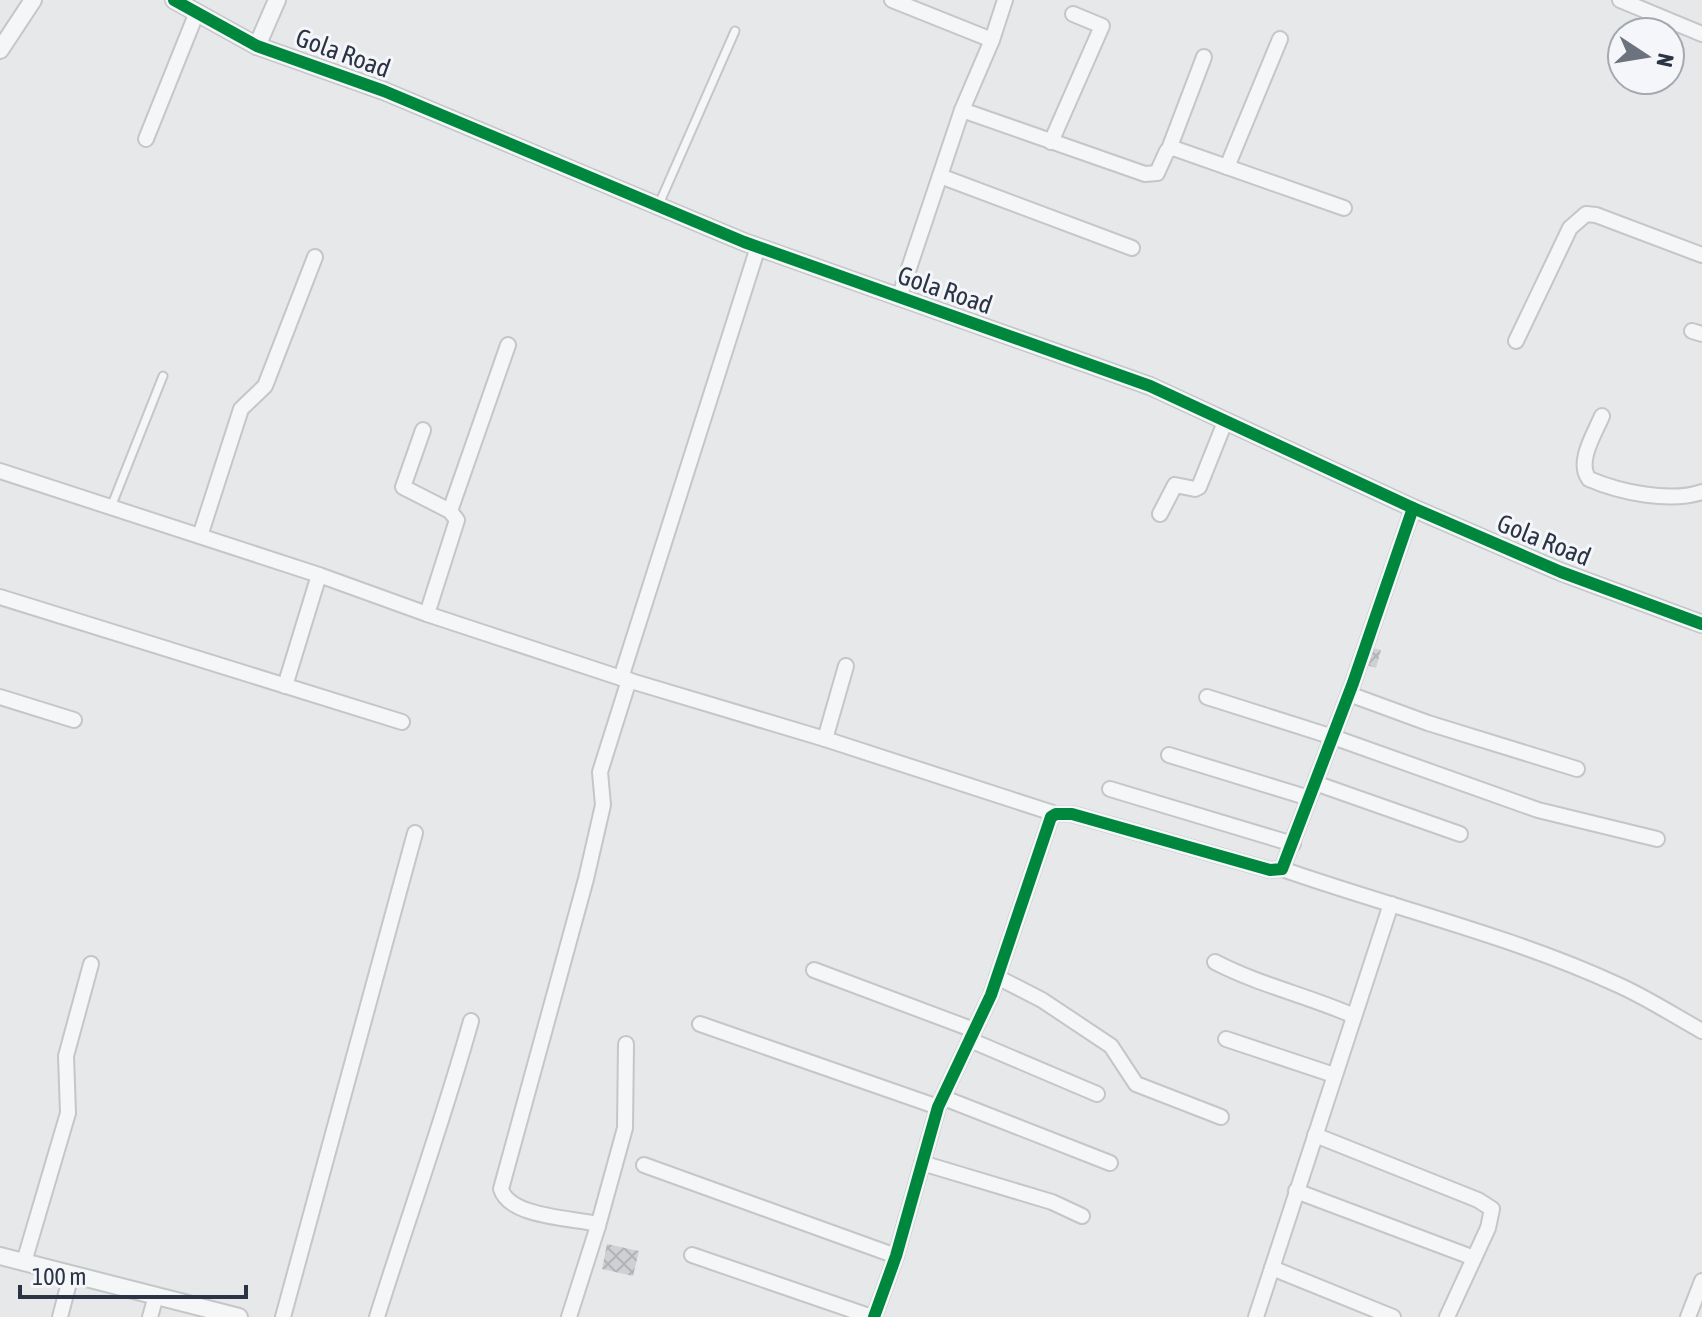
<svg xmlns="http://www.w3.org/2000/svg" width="1702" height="1317" font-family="'Asap Condensed',sans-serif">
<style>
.building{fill:url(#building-cross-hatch)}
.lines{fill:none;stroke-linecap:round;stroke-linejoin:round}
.service-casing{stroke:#c4c6c8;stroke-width:11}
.minor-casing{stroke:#c4c6c8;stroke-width:18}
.tertiary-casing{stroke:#c4c6c8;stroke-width:20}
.service{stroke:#f5f6f7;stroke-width:7}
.minor{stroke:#f5f6f7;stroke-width:14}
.tertiary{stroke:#f5f6f7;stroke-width:16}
.cycleway-casing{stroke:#f4f6f9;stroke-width:17}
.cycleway{stroke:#00873e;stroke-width:12}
.labels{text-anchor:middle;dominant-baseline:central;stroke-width:6;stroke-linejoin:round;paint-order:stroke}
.street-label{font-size:26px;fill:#2b3445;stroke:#f4f6f9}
</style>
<defs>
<pattern id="building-cross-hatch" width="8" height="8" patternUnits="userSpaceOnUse" patternTransform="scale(2)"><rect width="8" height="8" fill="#ced0d3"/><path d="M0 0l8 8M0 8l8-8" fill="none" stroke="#b1b3b6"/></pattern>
</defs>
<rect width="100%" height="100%" fill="#e6e8ea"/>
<!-- building -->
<g class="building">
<polygon points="1368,647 1381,650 1376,668 1363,664"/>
<polygon points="607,1244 639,1251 633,1276 602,1269"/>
</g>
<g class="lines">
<!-- service casing -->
<g class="service-casing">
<g id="service">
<polyline points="659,204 735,31"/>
<polyline points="111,507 163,376"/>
</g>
</g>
<!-- minor casing -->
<g class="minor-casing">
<g id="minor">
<polyline points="892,0 992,40"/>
<polyline points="1620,0 1702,34"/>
<polyline points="962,110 1145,174 1157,173 1167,151 1173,148 1344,208"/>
<polyline points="146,139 197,12"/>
<polyline points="1051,142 1102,26 1073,14"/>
<polyline points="1169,149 1204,57"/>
<polyline points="1227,167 1280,39"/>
<polyline points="940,176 1132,248"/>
<polyline points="899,298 962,110 992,40 1005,0"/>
<polyline points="1692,331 1702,334"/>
<polyline points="1516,341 1570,228 1586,214 1596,215 1702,255"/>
<path d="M1602 416C1595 433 1576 462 1589 479 1619 492 1670 503 1702 492"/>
<polyline points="423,430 403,487 450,511 457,520 427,614"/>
<polyline points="0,471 319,575 427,614 621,678 825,739 1056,814"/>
<polyline points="450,511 508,345"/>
<polyline points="1160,514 1175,485 1195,489 1199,487 1225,422"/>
<polyline points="200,536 241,409 265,386 315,257"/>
<polyline points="0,597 402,722"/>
<polyline points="621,678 758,247"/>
<polyline points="285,686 319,575"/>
<polyline points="1349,694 1428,723 1577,769"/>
<polyline points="0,697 74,720"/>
<polyline points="1207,697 1333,737 1538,810 1657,839"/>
<polyline points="825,739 846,666"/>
<polyline points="1169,755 1309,798"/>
<polyline points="1315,783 1460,834"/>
<polyline points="1110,789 1293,844"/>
<path d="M1282 869C1393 908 1509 935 1616 984 1646 997 1673 1015 1702 1031"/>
<path d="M1215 962C1259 985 1309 996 1354 1016"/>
<polyline points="814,970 974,1030"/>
<polyline points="997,977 1042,1000 1111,1046 1136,1084 1221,1117"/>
<polyline points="700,1024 938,1107"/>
<polyline points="1226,1039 1334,1075"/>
<polyline points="970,1040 1097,1094"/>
<polyline points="944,1098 1110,1163"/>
<polyline points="1315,1135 1478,1200 1492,1209 1488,1228 1447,1317"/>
<polyline points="922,1163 1052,1202 1082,1216"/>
<polyline points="644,1165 896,1256"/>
<polyline points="1296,1191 1474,1258"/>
<polyline points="598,1226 625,1128 626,1044"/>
<polyline points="692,1255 872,1317"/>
<polyline points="24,1262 68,1113 66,1056 91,964"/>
<polyline points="1272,1268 1393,1317"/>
<polyline points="60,1317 71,1275"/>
<polyline points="150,1317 156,1296"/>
<polyline points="283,1317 415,833"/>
<path d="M377 1317C408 1218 443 1121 471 1021"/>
<path d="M569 1317 598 1226 592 1223C568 1218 509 1216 501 1189L586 879 603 805 600 772 629 680"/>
<polyline points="874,1317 896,1256 938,1107 991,995 1051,817 1056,814 1072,814 1270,870 1282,869 1353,683 1413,508"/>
<polyline points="1256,1317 1391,904"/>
<polyline points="1688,1317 1702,1281"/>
</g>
</g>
<!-- tertiary casing -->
<g class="tertiary-casing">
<g id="tertiary">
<polyline points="174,0 257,46 384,91 744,242 1150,386 1413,508 1561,572 1702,624"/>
<polyline points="257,46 277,0"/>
<polyline points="0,50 33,0"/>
<polyline points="0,1256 239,1317"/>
</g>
</g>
<!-- service -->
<use href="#service" class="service"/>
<!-- minor -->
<use href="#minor" class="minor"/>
<!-- tertiary -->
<use href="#tertiary" class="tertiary"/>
<!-- cycleway casing -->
<g class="cycleway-casing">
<g id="cycleway">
<polyline points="174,0 257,46 384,91 744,242 1150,386 1413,508 1561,572 1702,624"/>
<polyline points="874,1317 896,1256 938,1107 991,995 1051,817 1056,814 1072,814 1270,870 1282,869 1353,683 1413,508"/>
</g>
</g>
<!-- cycleway -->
<use href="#cycleway" class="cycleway"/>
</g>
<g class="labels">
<!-- street labels -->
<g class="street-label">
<text transform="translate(343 53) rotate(20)">Gola Road</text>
<text transform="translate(945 290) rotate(19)">Gola Road</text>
<text transform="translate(1544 540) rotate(22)">Gola Road</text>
</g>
</g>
<!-- north arrow -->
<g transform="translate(1646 56) rotate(102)"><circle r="38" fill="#f4f6f9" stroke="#a4a8b1" stroke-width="2"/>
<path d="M0-6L14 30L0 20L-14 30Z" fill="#6c737f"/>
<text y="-12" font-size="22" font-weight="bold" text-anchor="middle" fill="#2b3445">N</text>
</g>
<!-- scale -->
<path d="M20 1285v12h226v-12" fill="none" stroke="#2b3445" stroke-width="4"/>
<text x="32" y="1285" font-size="24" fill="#2b3445" stroke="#f4f6f9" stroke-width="6" paint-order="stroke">100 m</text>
</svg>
